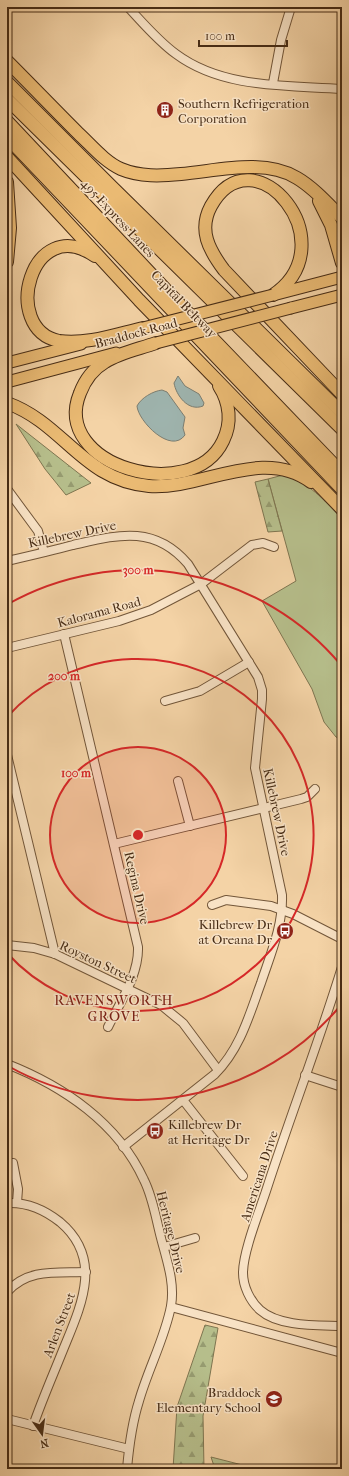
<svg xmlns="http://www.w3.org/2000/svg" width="349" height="1476" font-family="'IM FELL French Canon',serif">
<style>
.green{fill:#b6be8b;stroke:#7e7550}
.forest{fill:url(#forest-firs);stroke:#7e7550}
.water{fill:#9fb6b1;stroke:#7c7f73}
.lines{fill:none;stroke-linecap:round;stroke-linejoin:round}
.minor-casing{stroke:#725639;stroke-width:10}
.major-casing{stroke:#472c15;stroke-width:13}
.highway-casing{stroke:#472c15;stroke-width:14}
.minor{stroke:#f8e2c5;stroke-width:8}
.major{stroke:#eaba73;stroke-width:11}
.highway{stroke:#eaba73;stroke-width:12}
.major-bridge-casing{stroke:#472c15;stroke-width:13;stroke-linecap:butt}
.major-bridge{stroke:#eaba73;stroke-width:11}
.ring{fill:none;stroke:#d62828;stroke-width:2}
.labels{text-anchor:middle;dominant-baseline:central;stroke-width:3;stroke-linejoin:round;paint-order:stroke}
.poi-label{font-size:13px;fill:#472c15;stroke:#f8e2c5;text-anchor:start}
.street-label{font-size:13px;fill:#472c15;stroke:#f8e2c5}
.neighbourhood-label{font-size:14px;letter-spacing:1px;fill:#7a1f14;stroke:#f8e2c5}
.centre{fill:#d62828;stroke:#f8e2c5;stroke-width:2}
.ring-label{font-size:12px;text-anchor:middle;font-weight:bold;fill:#d62828;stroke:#f8e2c5;stroke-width:3;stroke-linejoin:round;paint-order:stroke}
</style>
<defs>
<pattern id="forest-firs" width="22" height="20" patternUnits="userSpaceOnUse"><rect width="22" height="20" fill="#b6be8b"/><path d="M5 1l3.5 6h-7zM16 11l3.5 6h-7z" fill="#969b70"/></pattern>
</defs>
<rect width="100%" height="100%" fill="#f4d3a6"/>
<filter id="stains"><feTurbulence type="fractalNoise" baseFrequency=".005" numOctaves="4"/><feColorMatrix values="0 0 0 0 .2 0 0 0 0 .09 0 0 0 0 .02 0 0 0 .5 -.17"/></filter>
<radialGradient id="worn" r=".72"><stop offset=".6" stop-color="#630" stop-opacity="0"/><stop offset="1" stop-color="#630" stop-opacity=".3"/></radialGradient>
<!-- green -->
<g class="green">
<path d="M283 475C311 484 322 498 342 519V740L336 737 324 722 312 689 262 601 296 581 268 479Z"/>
<polygon points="211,1457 258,1469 215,1469"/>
</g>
<!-- forest -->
<g class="forest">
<polygon points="16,424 91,483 66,495 45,469"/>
<polygon points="268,479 282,531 268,532 255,482"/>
<polygon points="205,1325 218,1328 203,1416 204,1469 173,1469 177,1407"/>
</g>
<!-- water -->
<g class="water">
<path d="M178 376 185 386 199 394 204 403 203 406C188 412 176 395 174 383Z"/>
<path d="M162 390 167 392 185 417 183 428 185 435C171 455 138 421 137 406 141 398 153 391 162 390Z"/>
</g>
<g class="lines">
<!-- minor casing -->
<g class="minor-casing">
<g id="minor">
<path d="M128 7C143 23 158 41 176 54 223 89 287 85 342 89"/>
<polyline points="273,83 281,40 291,7"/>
<polyline points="7,489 38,531 44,552"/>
<path d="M7 561C29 556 51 551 73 545 117 535 154 524 188 564L258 677 262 690V699L255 768 282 895C283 926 271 953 261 983 249 1016 240 1049 215 1074L123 1147"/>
<path d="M64 634 138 947C139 975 120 1002 108 1027"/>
<polyline points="7,648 119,621 151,610 201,584 252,545 263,543 274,547"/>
<polyline points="165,701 200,691 249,662"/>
<polyline points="7,755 55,954"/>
<polyline points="178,781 190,826"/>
<polyline points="114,844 301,799 307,797 315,789"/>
<polyline points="212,905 226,900 271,906 293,914 342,939"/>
<polyline points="7,945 34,948 55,954 161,1005 183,1023 218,1070"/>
<path d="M342 967C319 1042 291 1114 267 1188 260 1210 243 1251 243 1273 243 1286 250 1301 260 1310 279 1327 318 1325 342 1326"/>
<path d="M7 1064C63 1086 118 1123 144 1180 153 1198 156 1219 161 1238 167 1261 175 1283 171 1306 165 1338 148 1369 139 1401 132 1423 129 1446 127 1469"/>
<polyline points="305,1075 342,1087"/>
<polyline points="183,1100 243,1176"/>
<polyline points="13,1163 18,1189 17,1203"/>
<path d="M7 1203C27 1202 45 1210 60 1222 104 1259 81 1306 63 1350 53 1375 42 1400 33 1426"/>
<polyline points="164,1247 195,1238"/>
<path d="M7 1292C28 1268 57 1273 86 1272"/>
<polyline points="171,1307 342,1353"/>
<polyline points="7,1419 129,1449"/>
</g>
</g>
<!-- major casing -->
<g class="major-casing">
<g id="major">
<polyline points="273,295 342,277"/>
<polyline points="291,308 342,295"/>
<polyline points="7,363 81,344"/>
<polyline points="7,382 116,353"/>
</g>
</g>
<!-- highway casing -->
<g class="highway-casing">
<g id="highway">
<path d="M7 61C31 85 55 110 79 134 92 146 105 162 121 169 140 177 161 176 181 174 217 171 264 158 297 178 314 188 328 204 342 218"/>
<polyline points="7,82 111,186 342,413"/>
<polyline points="7,99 342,429"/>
<polyline points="7,121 169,293 342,473"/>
<polyline points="7,137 342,489"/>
<polyline points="7,157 139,300 342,509"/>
<polyline points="7,182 10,228 7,262"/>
<polyline points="319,201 331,225 342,263"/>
<path d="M95 256C31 212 0 329 59 341 86 345 117 334 143 328"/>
<path d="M273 295C349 244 254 129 211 206 198 230 209 250 224 270L342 394"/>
<path d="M156 343C139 349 119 353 105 362 93 369 85 380 80 393 50 466 192 506 223 441 232 423 230 403 219 386"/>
<path d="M7 403C65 424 82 480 149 486 202 490 262 446 311 482"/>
</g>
</g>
<!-- minor -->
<use href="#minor" class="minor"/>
<!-- major -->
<use href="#major" class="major"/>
<!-- highway -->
<use href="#highway" class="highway"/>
<!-- major-bridge casing -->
<g class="major-bridge-casing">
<g id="major-bridge">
<polyline points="143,328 273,295"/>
<polyline points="156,343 291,308"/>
</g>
</g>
<!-- major-bridge -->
<use href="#major-bridge" class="major-bridge"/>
</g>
<!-- distance rings -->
<circle cx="138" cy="835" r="88" fill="#d62828" fill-opacity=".12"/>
<g class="ring">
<circle cx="138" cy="835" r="88"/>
<path d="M7 717A176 176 0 1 1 7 953"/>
<path d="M341 1005A265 265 0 0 1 8 1066M8 604A265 265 0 0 1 341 665"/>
</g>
<!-- icons -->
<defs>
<g id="building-disc" transform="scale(0.9)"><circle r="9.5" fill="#8f2418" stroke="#f8e2c5"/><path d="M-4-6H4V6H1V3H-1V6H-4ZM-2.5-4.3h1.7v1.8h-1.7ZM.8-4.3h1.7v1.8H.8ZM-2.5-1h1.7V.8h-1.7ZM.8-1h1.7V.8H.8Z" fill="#fff"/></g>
<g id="bus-disc" transform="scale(0.9)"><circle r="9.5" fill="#8f2418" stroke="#f8e2c5"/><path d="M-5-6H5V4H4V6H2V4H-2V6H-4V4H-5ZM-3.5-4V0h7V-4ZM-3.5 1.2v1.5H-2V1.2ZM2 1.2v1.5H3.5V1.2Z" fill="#fff"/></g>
<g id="school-disc" transform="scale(0.9)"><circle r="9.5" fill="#8f2418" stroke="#f8e2c5"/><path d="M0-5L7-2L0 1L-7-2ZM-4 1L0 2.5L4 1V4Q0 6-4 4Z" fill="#fff"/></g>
</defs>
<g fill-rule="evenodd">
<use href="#building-disc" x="165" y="110"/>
<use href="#bus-disc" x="285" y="931"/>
<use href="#bus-disc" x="155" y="1131"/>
<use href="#school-disc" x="274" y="1399"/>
</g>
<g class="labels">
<!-- poi labels -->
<g class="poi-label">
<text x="178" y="103">Southern Refrigeration<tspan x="178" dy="15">Corporation</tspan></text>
<text x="272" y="924" text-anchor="end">Killebrew Dr<tspan x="272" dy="15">at Oreana Dr</tspan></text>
<text x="168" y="1124">Killebrew Dr<tspan x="168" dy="15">at Heritage Dr</tspan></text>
<text x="261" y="1392" text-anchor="end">Braddock<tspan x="261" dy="15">Elementary School</tspan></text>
</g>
<!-- street labels -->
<g class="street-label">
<text transform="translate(118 218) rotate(47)">495 Express Lanes</text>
<text transform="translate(184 304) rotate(46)">Capital Beltway</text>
<text transform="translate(136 333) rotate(-15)">Braddock Road</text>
<text transform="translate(72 534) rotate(-12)">Killebrew Drive</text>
<text transform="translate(99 612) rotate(-15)">Kalorama Road</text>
<text transform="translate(277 812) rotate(78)">Killebrew Drive</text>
<text transform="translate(137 888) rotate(77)">Regina Drive</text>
<text transform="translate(98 962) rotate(25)">Royston Street</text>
<text transform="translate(259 1176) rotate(-72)">Americana Drive</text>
<text transform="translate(171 1232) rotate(76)">Heritage Drive</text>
<text transform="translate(59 1325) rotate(-69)">Arlen Street</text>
</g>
<!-- neighbourhood labels -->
<g class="neighbourhood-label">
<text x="114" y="1000">RAVENSWORTH<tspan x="114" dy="16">GROVE</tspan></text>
</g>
</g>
<circle cx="138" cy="835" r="6" class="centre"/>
<g class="ring-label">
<text x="138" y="574">300 m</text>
<text x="64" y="680">200 m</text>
<text x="76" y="777">100 m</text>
</g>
<!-- margin -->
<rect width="349" height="1476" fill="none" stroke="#f4d3a6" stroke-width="24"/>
<rect x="8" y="8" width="333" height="1460" fill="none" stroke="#472c15" stroke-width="2"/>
<rect x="12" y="12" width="325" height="1452" fill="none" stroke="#472c15"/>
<!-- north arrow -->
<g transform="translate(42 1434) rotate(166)" stroke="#f8e2c5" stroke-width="3" paint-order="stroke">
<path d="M0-3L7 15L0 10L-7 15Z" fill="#472c15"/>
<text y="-6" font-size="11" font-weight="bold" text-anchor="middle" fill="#472c15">N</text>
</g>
<!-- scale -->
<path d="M199 40v6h88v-6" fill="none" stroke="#472c15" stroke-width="2"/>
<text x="205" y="40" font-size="12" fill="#472c15" stroke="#f8e2c5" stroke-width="3" paint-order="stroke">100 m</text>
<rect width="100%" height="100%" filter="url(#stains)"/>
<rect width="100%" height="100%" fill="url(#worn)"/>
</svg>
